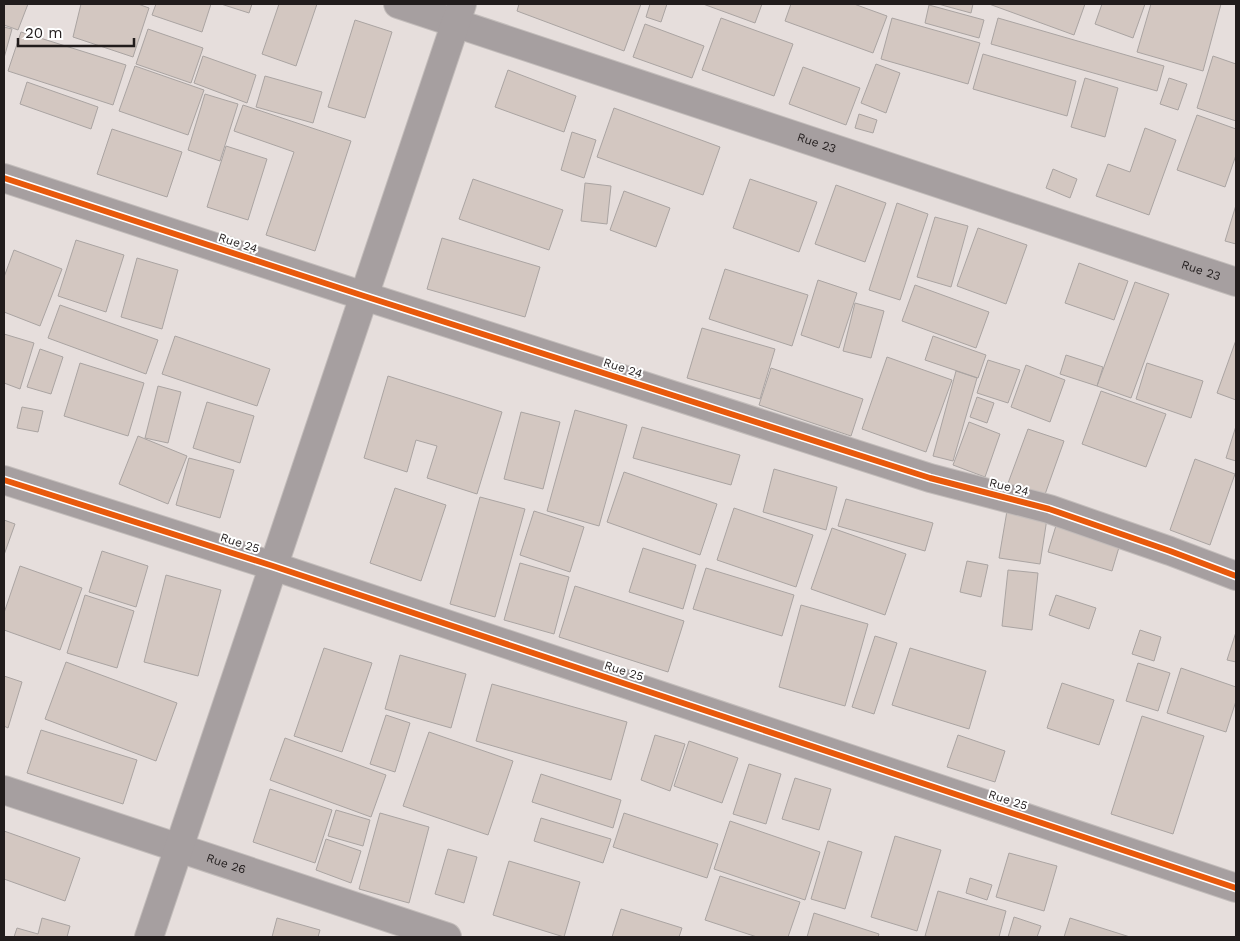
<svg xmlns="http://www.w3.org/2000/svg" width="1240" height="941" font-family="'Work Sans',sans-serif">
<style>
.building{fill:#d3c7c1;stroke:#aaa4a2}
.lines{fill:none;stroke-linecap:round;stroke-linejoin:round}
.minor-casing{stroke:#c2bcba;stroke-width:30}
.minor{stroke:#a69fa0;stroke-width:28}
.cycleway-casing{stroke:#fff;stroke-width:9}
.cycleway{stroke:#e8590c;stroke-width:6}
.labels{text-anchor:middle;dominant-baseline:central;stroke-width:4;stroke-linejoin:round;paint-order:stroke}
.street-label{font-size:12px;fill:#211c1c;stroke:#fff}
</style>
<rect width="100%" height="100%" fill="#e6dedc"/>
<path class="building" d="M 4,4 L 28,4 L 18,30 L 4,25 Z
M 81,4 L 138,4 L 149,8 L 133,57 L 73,37 Z
M 156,4 L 211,4 L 202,32 L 152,15 Z
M 221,4 L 252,4 L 249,13 Z
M 279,4 L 317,4 L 296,66 L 262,54 Z
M 519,4 L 641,4 L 624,51 L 517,11 Z
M 650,4 L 667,4 L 661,22 L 646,17 Z
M 703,4 L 762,4 L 755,23 Z
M 791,4 L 854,4 L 887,16 L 873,53 L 785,21 Z
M 938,4 L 973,4 L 971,13 Z
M 989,4 L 1085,4 L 1074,35 Z
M 1102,4 L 1145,4 L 1133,38 L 1095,24 Z
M 1151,4 L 1221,4 L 1203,71 L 1137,52 Z
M 929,5 L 984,20 L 979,38 L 925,23 Z
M 721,18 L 793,44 L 774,96 L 702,70 Z
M 892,18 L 980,43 L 968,84 L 881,59 Z
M 998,18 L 1164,66 L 1157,91 L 991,44 Z
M 355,20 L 392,32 L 365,118 L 328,107 Z
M 645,24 L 704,46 L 692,78 L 633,57 Z
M 4,27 L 12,29 L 4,58 Z
M 148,29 L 203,48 L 191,83 L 136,64 Z
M 21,32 L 126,65 L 113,105 L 8,71 Z
M 983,54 L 1076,81 L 1067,116 L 973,89 Z
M 203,56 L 256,75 L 247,103 L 194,83 Z
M 1213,56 L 1236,64 L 1236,121 L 1197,108 Z
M 876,64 L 900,73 L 886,113 L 861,103 Z
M 135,66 L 204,90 L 188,135 L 119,111 Z
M 803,67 L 860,88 L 846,125 L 789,104 Z
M 508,70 L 576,96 L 564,132 L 495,107 Z
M 265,76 L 322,92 L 313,123 L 256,107 Z
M 1085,78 L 1118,88 L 1105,137 L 1071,127 Z
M 1169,78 L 1187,84 L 1178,110 L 1160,104 Z
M 27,82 L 98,107 L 91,129 L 20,104 Z
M 205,94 L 238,104 L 220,161 L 188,150 Z
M 243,105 L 351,141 L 315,251 L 266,235 L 294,152 L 234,131 Z
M 614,108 L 720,147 L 703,195 L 597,157 Z
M 859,114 L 877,120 L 873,133 L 855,128 Z
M 1197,115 L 1236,129 L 1236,155 L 1225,187 L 1177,170 Z
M 1145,128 L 1176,140 L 1149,215 L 1096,196 L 1108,164 L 1130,172 Z
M 112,129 L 182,152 L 167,197 L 97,174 Z
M 572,132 L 596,140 L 584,178 L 561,170 Z
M 226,146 L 267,159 L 248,220 L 207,207 Z
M 1053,169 L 1077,179 L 1070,198 L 1046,188 Z
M 473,179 L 563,210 L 549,250 L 459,219 Z
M 750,179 L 817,202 L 799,252 L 733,228 Z
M 585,183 L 611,186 L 607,224 L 581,221 Z
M 836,185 L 886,203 L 865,262 L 815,244 Z
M 624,191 L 670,208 L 656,247 L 610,230 Z
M 897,203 L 928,214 L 900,300 L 869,290 Z
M 1236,205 L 1236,244 L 1225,241 Z
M 935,217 L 968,226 L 951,287 L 917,277 Z
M 978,228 L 1027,245 L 1006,304 L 957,286 Z
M 442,238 L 540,267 L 525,317 L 427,289 Z
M 76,240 L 124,255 L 106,312 L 58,296 Z
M 14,250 L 62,269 L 40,326 L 4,312 L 4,277 Z
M 137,258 L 178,270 L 162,329 L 121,317 Z
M 1079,263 L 1128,281 L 1114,320 L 1065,303 Z
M 725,269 L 808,295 L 792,346 L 709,319 Z
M 818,280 L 857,293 L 839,348 L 801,335 Z
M 1135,282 L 1169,294 L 1131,398 L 1097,386 Z
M 915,285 L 989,312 L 976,348 L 902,321 Z
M 855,303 L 884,311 L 871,358 L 843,351 Z
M 60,305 L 158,340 L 146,374 L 48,338 Z
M 702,328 L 775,349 L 760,399 L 687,378 Z
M 4,334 L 34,343 L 20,389 L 4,383 Z
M 175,336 L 270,369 L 257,406 L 162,374 Z
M 933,336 L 986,355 L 978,378 L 925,360 Z
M 1236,340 L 1236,400 L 1217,393 Z
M 40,349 L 63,357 L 51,394 L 27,387 Z
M 1066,355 L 1103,367 L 1097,386 L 1060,374 Z
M 887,357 L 952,380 L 926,452 L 862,429 Z
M 988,360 L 1020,370 L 1008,403 L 977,393 Z
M 80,363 L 144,383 L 128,436 L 64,416 Z
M 1147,363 L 1203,381 L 1191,418 L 1136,399 Z
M 1026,365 L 1065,380 L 1050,422 L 1011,407 Z
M 771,368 L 863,399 L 851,436 L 759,405 Z
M 956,371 L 977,378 L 953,461 L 933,456 Z
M 388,376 L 502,412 L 477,494 L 427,478 L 437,446 L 416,440 L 407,472 L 364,458 Z
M 158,386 L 181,392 L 168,443 L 145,438 Z
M 1101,391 L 1166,414 L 1146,467 L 1082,444 Z
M 977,397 L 994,403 L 987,423 L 970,417 Z
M 207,402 L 254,416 L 240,463 L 193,448 Z
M 22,407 L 43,411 L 38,432 L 17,428 Z
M 575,410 L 627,425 L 599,526 L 547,511 Z
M 521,412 L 560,422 L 543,489 L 504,479 Z
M 969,422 L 1000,434 L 985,477 L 953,465 Z
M 1236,426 L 1236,461 L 1226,458 Z
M 642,427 L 740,455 L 731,485 L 633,458 Z
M 1028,429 L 1064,441 L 1043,500 L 1007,486 Z
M 138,436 L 187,456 L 168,504 L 119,484 Z
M 189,458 L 234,470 L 220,518 L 176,505 Z
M 1195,459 L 1235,474 L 1210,545 L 1170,530 Z
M 774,469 L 837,487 L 826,530 L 763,512 Z
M 624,472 L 717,504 L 700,555 L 607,522 Z
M 395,488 L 446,505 L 421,581 L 370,563 Z
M 480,497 L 525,509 L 495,617 L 450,604 Z
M 846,499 L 933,523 L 925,551 L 838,526 Z
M 1008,505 L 1048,512 L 1040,564 L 999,558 Z
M 734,508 L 813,535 L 796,587 L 717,560 Z
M 534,511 L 584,527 L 570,572 L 520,555 Z
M 1058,519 L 1122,537 L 1112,571 L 1048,552 Z
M 4,520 L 15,524 L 4,555 Z
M 832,528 L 906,554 L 885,615 L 811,589 Z
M 643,548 L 696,565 L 683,609 L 629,592 Z
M 102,551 L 148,566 L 136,607 L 89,592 Z
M 967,561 L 988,565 L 981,597 L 960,592 Z
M 520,563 L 569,577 L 554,634 L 504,620 Z
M 20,566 L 82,588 L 60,650 L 4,630 L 4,613 Z
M 706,568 L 794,595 L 782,636 L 693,609 Z
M 1008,570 L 1038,573 L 1032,630 L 1002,626 Z
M 166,575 L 221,590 L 198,676 L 144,662 Z
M 575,586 L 684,621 L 668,672 L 559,637 Z
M 85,595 L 134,611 L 117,668 L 67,653 Z
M 1056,595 L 1096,608 L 1089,629 L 1049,615 Z
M 801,605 L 868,624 L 845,706 L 779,687 Z
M 1140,630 L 1161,637 L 1154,661 L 1132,654 Z
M 1236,632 L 1236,662 L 1227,660 Z
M 875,636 L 897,643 L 874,714 L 852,707 Z
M 324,648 L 372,663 L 342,752 L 294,736 Z
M 910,648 L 986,671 L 969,729 L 892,705 Z
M 400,655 L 466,674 L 451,728 L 385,709 Z
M 66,662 L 177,703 L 156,761 L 45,719 Z
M 1138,663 L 1170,673 L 1158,711 L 1126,701 Z
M 1181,668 L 1236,687 L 1236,701 L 1226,732 L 1167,713 Z
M 4,676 L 22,682 L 8,728 L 4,726 Z
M 1062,683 L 1114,700 L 1099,745 L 1047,728 Z
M 492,684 L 627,722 L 611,780 L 476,741 Z
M 386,715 L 410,723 L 395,772 L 370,764 Z
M 1142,716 L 1204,736 L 1173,834 L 1111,814 Z
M 41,730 L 137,760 L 123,804 L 27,773 Z
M 429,732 L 513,761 L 488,835 L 403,806 Z
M 655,735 L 685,744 L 670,791 L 641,780 Z
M 958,735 L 1005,751 L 995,782 L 947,767 Z
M 285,738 L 386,775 L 371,817 L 270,780 Z
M 689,741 L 738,758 L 722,803 L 674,786 Z
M 749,764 L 781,774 L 766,824 L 733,814 Z
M 541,774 L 621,800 L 613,828 L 532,802 Z
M 795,778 L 831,789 L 819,830 L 782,819 Z
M 270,789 L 332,810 L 315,863 L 253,842 Z
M 336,810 L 370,820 L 363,846 L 328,836 Z
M 380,813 L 429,827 L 409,903 L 359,889 Z
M 624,813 L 718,844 L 707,878 L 613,847 Z
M 541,818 L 611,839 L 603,863 L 534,841 Z
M 730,821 L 820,852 L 805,900 L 714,869 Z
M 4,831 L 80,858 L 65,901 L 4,879 Z
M 895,836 L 941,850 L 917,931 L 871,917 Z
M 326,839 L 361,851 L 351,883 L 316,870 Z
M 828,841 L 862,852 L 845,909 L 811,899 Z
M 448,849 L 477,857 L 464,903 L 435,894 Z
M 1009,853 L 1057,866 L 1044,911 L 996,897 Z
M 509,861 L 580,882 L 564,937 L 493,915 Z
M 720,876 L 800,902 L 788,937 L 757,937 L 705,920 Z
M 970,878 L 992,885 L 987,900 L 966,893 Z
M 938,891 L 1006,911 L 999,937 L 930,937 L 925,936 Z
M 621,909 L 682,928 L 679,937 L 612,937 Z
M 814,913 L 879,934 L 878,937 L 807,937 Z
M 1014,917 L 1041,926 L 1037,937 L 1008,937 Z
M 42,918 L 70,926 L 67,937 L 69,937 L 14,937 L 17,928 L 38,934 Z
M 277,918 L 320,930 L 318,937 L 272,937 Z
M 1070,918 L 1130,937 L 1064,937 Z"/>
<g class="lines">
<defs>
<g id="minor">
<path id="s1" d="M 398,4 L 1236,282"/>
<path d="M 4,178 L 364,296 L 930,478 L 1049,509 L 1170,551 L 1236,576"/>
<path d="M 4,480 L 273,566 L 1236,888"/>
<path id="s2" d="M 4,790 L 447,937"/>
<path d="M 149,937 L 462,4"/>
</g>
</defs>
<use href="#minor" class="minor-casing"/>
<use href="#minor" class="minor"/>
<defs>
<path id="cycleway" d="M 4,178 L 364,296 L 930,478 L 1049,509 L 1170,551 L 1236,576
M 4,480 L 273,566 L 1236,888"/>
</defs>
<use href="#cycleway" class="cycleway-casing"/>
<use href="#cycleway" class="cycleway"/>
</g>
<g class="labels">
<g class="street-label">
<text stroke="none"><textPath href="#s1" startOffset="441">Rue 23</textPath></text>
<text transform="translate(238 243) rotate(18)">Rue 24</text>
<text stroke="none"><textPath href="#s1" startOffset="846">Rue 23</textPath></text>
<text transform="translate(623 368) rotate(18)">Rue 24</text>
<text transform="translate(1009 487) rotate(14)">Rue 24</text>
<text transform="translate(240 543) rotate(18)">Rue 25</text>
<text transform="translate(624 671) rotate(18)">Rue 25</text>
<text transform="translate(1008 800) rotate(18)">Rue 25</text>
<text stroke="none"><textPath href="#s2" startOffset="234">Rue 26</textPath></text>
</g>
</g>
<rect width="1240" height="941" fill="none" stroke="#211c1c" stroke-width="10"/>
<path d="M18 38v8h116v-8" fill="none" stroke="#211c1c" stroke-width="2.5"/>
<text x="25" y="38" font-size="15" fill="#211c1c" stroke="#ffffff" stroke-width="4" paint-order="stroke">20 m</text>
</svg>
